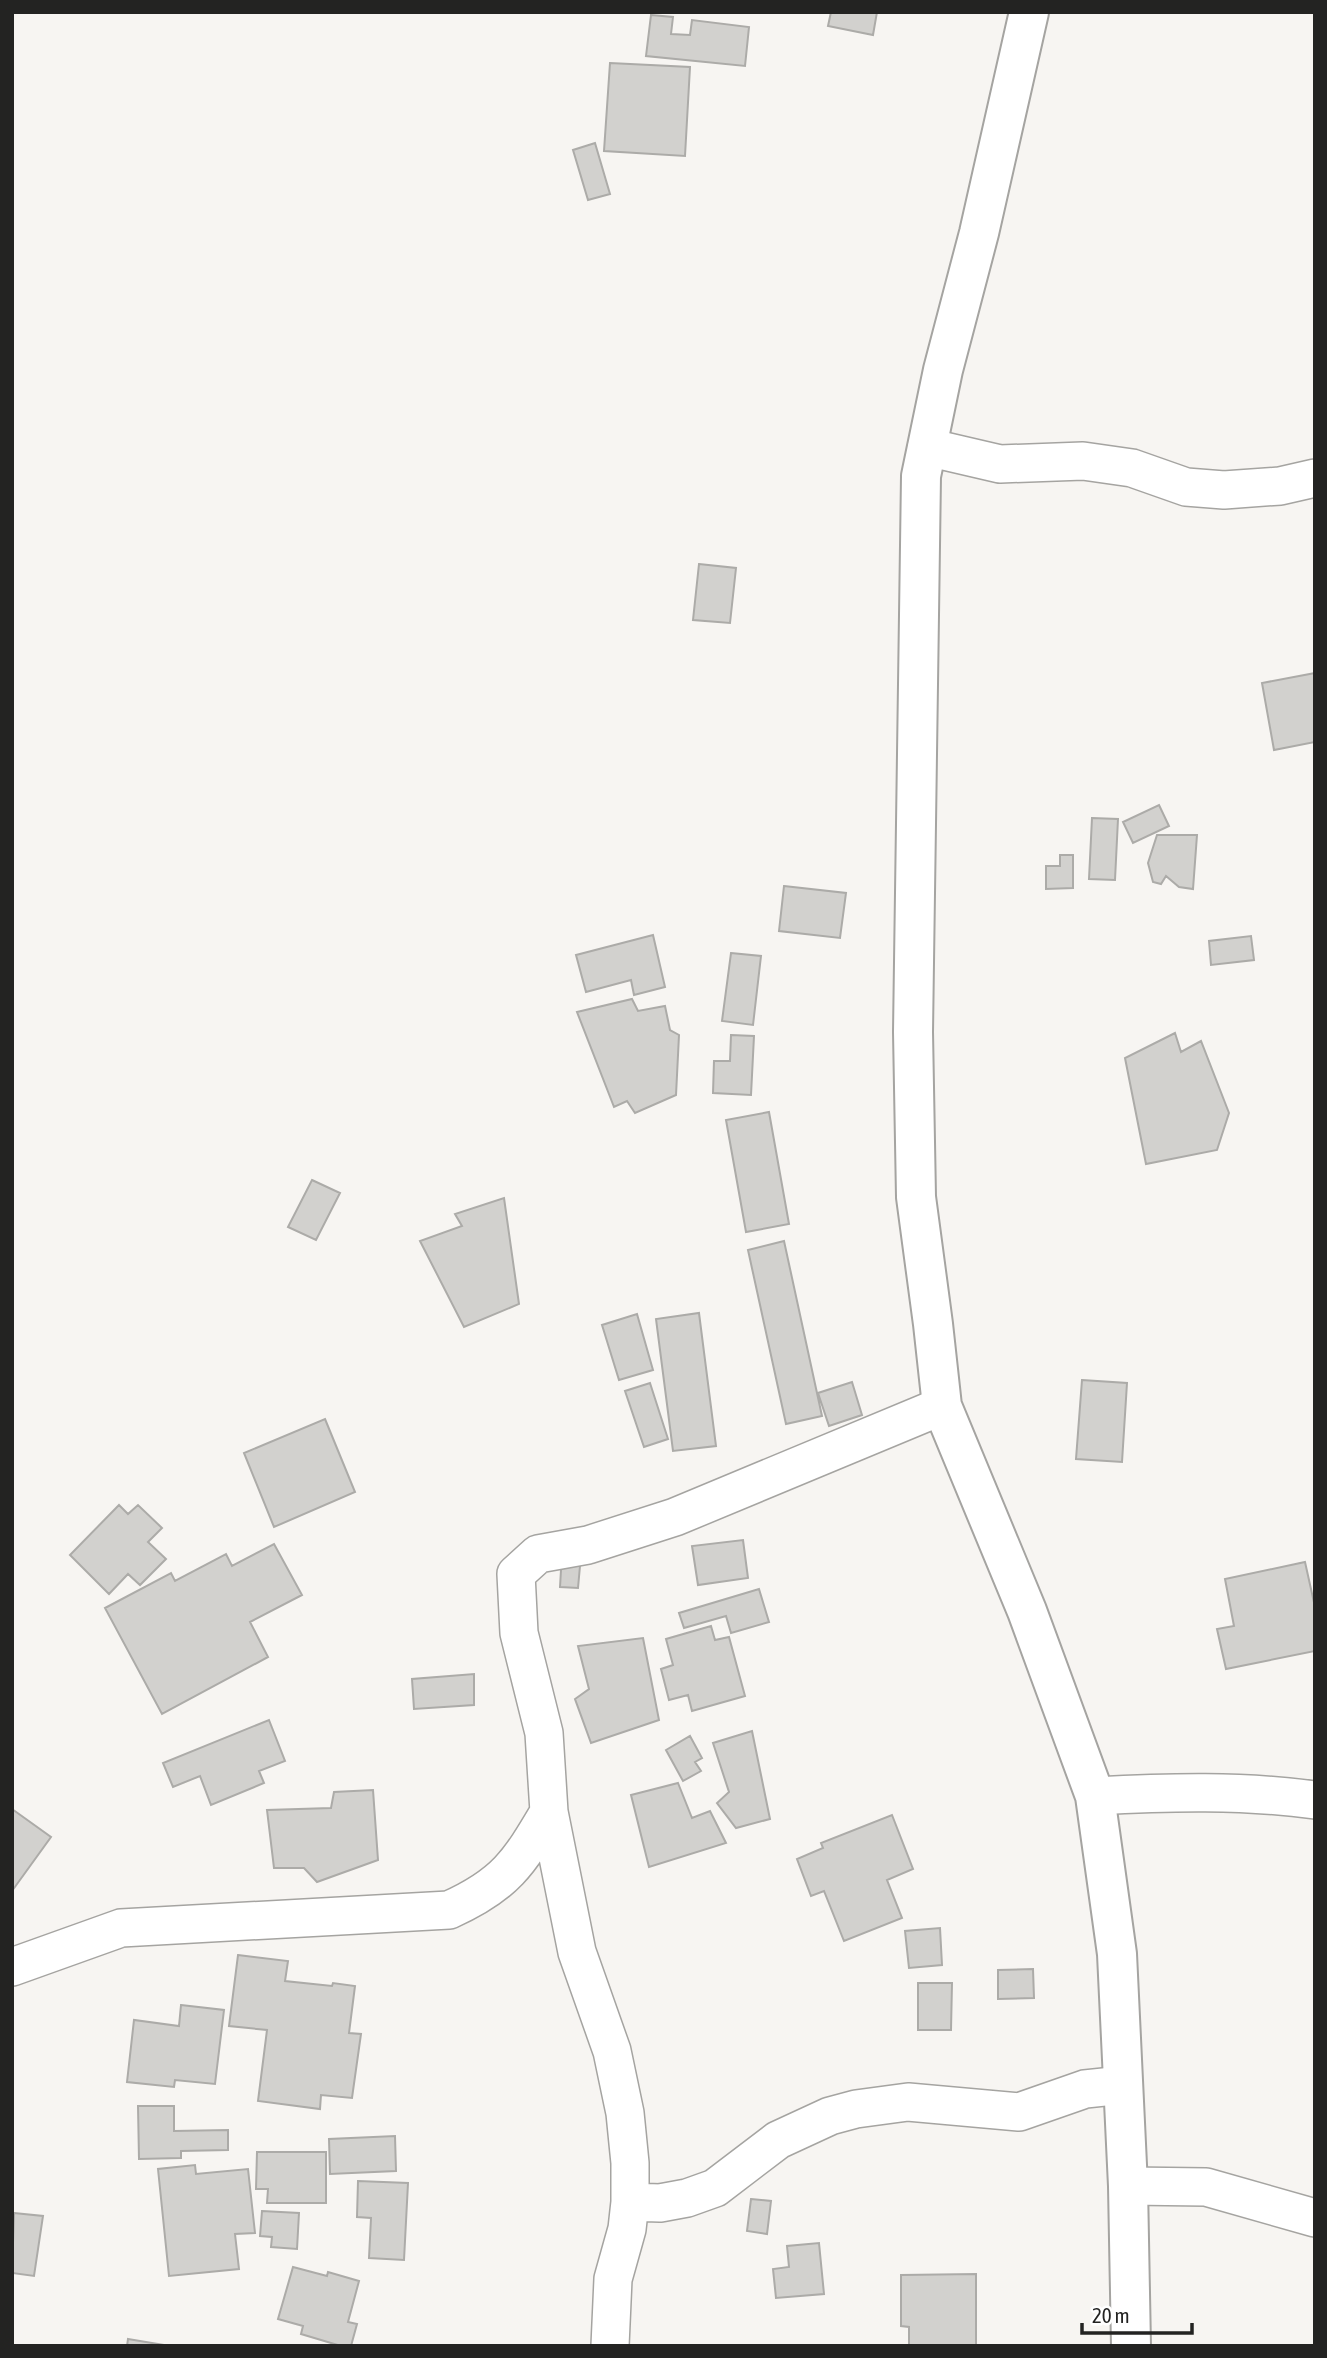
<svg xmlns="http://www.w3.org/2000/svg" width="1327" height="2358" font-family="'Asap Condensed',sans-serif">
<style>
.building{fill:#d2d1ce;stroke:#acaba8;stroke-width:2}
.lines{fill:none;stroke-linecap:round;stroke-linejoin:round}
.street-casing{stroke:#a5a4a1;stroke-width:40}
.secondary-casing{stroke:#a5a4a1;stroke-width:42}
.street{stroke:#fff;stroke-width:37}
.secondary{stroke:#fff;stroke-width:38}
</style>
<rect width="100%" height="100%" fill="#f7f5f2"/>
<path class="building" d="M 831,12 L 877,12 L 873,35 L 828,26 Z
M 651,15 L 673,17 L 671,34 L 690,35 L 692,20 L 749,27 L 745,66 L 646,56 Z
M 610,63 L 690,67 L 685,156 L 604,151 Z
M 595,143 L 610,194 L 588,200 L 573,150 Z
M 699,564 L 736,568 L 730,623 L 693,620 Z
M 1315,673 L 1315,742 L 1274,750 L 1262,683 Z
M 1159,805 L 1169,826 L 1133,843 L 1123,822 Z
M 1092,818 L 1118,819 L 1115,880 L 1089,879 Z
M 1157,835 L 1197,835 L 1193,889 L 1179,887 L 1166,876 L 1161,884 L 1153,882 L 1148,863 Z
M 1060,855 L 1073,855 L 1073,888 L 1046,889 L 1046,866 L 1060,866 Z
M 784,886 L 846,893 L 840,938 L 779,931 Z
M 653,935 L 665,987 L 634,995 L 631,980 L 586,992 L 576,955 Z
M 1251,936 L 1254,960 L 1211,965 L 1209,941 Z
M 731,953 L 761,956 L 753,1025 L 722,1021 Z
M 632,999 L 638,1011 L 665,1006 L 670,1030 L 679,1035 L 676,1095 L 635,1113 L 627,1101 L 614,1107 L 577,1012 Z
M 1175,1033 L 1181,1052 L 1201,1041 L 1229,1113 L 1217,1150 L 1146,1164 L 1125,1058 Z
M 731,1035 L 754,1036 L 751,1095 L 713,1093 L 714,1061 L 730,1061 Z
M 769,1112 L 789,1224 L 746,1232 L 726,1120 Z
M 312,1180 L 340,1193 L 316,1240 L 288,1227 Z
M 504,1198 L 519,1304 L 464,1327 L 420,1241 L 462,1226 L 455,1214 Z
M 784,1241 L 822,1416 L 786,1424 L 748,1250 Z
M 699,1313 L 716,1446 L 673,1451 L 656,1319 Z
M 637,1314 L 653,1370 L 619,1380 L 602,1325 Z
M 1082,1380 L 1127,1383 L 1122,1462 L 1076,1459 Z
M 852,1382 L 862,1415 L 829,1426 L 818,1393 Z
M 650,1383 L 668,1439 L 644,1447 L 625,1391 Z
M 325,1419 L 355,1492 L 274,1527 L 244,1453 Z
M 119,1505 L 128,1514 L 138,1505 L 162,1528 L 148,1542 L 166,1559 L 140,1585 L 128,1574 L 109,1594 L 70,1555 Z
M 743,1540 L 748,1578 L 698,1585 L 692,1546 Z
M 274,1544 L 302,1595 L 250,1622 L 268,1657 L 162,1714 L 105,1608 L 171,1573 L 175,1581 L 226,1554 L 232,1566 Z
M 562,1553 L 581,1555 L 578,1588 L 560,1587 Z
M 1305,1562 L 1315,1607 L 1315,1651 L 1226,1669 L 1217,1629 L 1234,1626 L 1225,1579 Z
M 759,1589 L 769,1622 L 731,1633 L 726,1616 L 684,1628 L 679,1613 Z
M 711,1626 L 715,1640 L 729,1637 L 745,1696 L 692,1711 L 688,1695 L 669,1700 L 661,1669 L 673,1665 L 666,1639 Z
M 643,1638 L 659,1720 L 591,1743 L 575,1699 L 589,1689 L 578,1646 Z
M 474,1674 L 474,1705 L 414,1709 L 412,1679 Z
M 269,1720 L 285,1761 L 259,1771 L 264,1783 L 211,1805 L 200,1776 L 173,1787 L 163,1763 Z
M 752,1731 L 770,1819 L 736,1828 L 717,1803 L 729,1792 L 713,1743 Z
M 690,1736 L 702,1758 L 695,1762 L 701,1771 L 683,1781 L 666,1750 Z
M 678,1783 L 692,1818 L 710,1811 L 726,1843 L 649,1867 L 631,1795 Z
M 373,1790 L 378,1860 L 317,1882 L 304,1868 L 274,1868 L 267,1810 L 331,1808 L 334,1792 Z
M 12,1809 L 51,1837 L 12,1891 Z
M 892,1815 L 913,1869 L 887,1880 L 902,1918 L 844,1941 L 824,1891 L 811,1896 L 797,1859 L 823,1848 L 821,1843 Z
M 940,1928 L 942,1965 L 909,1968 L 905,1931 Z
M 238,1955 L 288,1961 L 285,1981 L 332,1986 L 333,1983 L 355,1986 L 349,2033 L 361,2034 L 352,2098 L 321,2095 L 320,2109 L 258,2101 L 267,2030 L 229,2026 Z
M 1033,1969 L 1034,1998 L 998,1999 L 998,1970 Z
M 918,1983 L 952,1983 L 951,2030 L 918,2030 Z
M 181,2005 L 224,2010 L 215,2084 L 175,2080 L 174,2087 L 127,2082 L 134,2020 L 179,2026 Z
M 138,2106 L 174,2106 L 174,2131 L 228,2130 L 228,2150 L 181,2151 L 181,2158 L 139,2159 Z
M 395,2136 L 396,2171 L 330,2174 L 329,2139 Z
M 257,2152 L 326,2152 L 326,2203 L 267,2203 L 268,2189 L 256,2189 Z
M 195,2165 L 196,2174 L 248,2169 L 255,2233 L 235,2234 L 239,2269 L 169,2276 L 158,2169 Z
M 358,2181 L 408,2183 L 404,2260 L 369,2258 L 371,2218 L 357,2217 Z
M 751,2199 L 771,2201 L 767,2234 L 747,2231 Z
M 262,2211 L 299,2213 L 297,2249 L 271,2247 L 272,2237 L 260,2236 Z
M 14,2213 L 43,2216 L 34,2276 L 12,2273 Z
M 819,2243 L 824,2294 L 776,2298 L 773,2269 L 789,2267 L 787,2246 Z
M 293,2267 L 327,2276 L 328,2272 L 359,2281 L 348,2322 L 357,2324 L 351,2346 L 341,2346 L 301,2334 L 303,2326 L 278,2319 Z
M 976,2274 L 976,2346 L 909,2346 L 909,2327 L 901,2326 L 901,2275 Z
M 128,2339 L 170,2346 L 127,2346 Z"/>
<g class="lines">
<defs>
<path id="street" d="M 927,447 L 1000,464 L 1083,461 L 1132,468 L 1186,487 L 1224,490 L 1280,486 L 1315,478
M 1095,1796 C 1169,1792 1242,1790 1315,1800
M 12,1967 L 121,1928 L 449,1910 C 505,1885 519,1863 549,1812
M 1128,2186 L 1206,2187 L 1315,2218
M 630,2202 L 660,2203 L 687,2198 L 715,2188 L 778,2140 L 830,2116 L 856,2109 L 908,2102 L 1019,2112 L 1085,2089 L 1123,2085
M 610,2346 L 613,2279 L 627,2229 L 630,2202 L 630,2163 L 625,2113 L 612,2051 L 577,1952 L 549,1812 L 544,1733 L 519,1633 L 516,1574 L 538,1554 L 588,1545 L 675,1517 L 942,1406"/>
<path id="secondary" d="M 1029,12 L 979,233 L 943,370 L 921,476 L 913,1032 L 916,1197 L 933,1324 L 942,1406 L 1027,1611 L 1095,1796 L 1117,1954 L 1128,2186 L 1131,2346"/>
</defs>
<use href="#street" class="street-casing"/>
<use href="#secondary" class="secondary-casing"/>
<use href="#street" class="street"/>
<use href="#secondary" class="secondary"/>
</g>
<rect width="1327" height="2358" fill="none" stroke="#232322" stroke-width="28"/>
<path d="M1082 2323v10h110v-10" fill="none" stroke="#232322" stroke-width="3.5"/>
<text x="1092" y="2323" font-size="21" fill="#232322" stroke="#ffffff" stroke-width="5" paint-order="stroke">20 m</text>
</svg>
